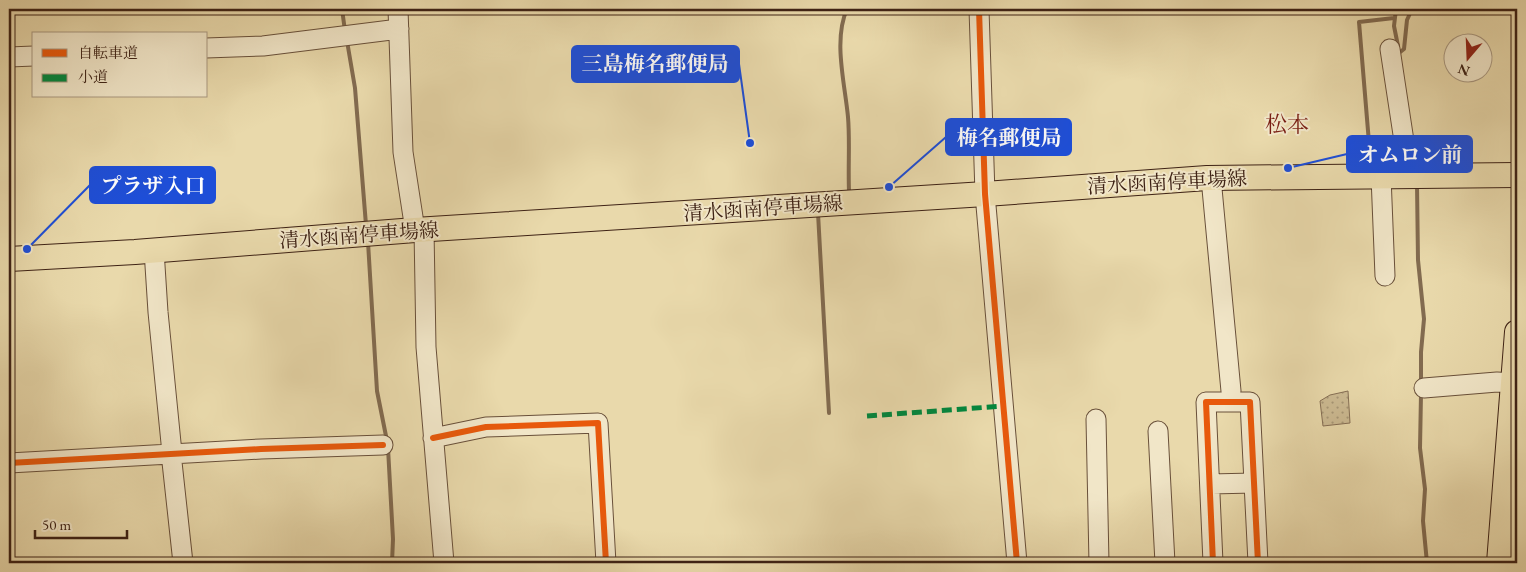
<svg xmlns="http://www.w3.org/2000/svg" width="1526" height="572" font-family="'EB Garamond','Noto Serif JP',serif">
<style>
.park{fill:url(#park-dots);stroke:#856e54}
.lines{fill:none;stroke-linecap:round;stroke-linejoin:round}
.stream{stroke:#826b50;stroke-width:4}
.minor-casing{stroke:#69503a;stroke-width:21}
.major-casing{stroke:#3e2215;stroke-width:26}
.minor{stroke:#f1e6c8;stroke-width:19}
.major{stroke:#e9d9ab;stroke-width:24}
.quiet{stroke:#00873e;stroke-width:5;stroke-dasharray:10 5;stroke-linecap:butt}
.cycleway-casing{stroke:#f1e6c8;stroke-width:9}
.cycleway{stroke:#e8590c;stroke-width:6}
.labels{text-anchor:middle;dominant-baseline:central;stroke-width:4;stroke-linejoin:round;paint-order:stroke}
.street-label{font-size:20px;fill:#3e2215;stroke:#f1e6c8}
.quarter-label{font-size:22px;fill:#7a1f14;stroke:#f1e6c8}
.leader{fill:none;stroke:#1d4ed8;stroke-width:2}
.callout-dot{fill:#1d4ed8;stroke:#f1e6c8;stroke-width:2}
.callout{fill:#1d4ed8;stroke:#1d4ed8;stroke-width:2}
.callout-label{font-size:21px;text-anchor:middle;font-weight:bold;fill:#fff}
</style>
<defs>
<pattern id="park-dots" width="8" height="8" patternUnits="userSpaceOnUse" patternTransform="scale(1.25)"><rect width="8" height="8" fill="#ccba92"/><path d="M2 2h.1M6 6h.1" fill="none" stroke="#a79776" stroke-width="1.8" stroke-linecap="round"/></pattern>
</defs>
<rect width="100%" height="100%" fill="#e9d9ab"/>
<filter id="stains"><feTurbulence type="fractalNoise" baseFrequency=".004" numOctaves="4"/><feColorMatrix values="0 0 0 0 .2 0 0 0 0 .09 0 0 0 0 .02 0 0 0 .5 -.17"/></filter>
<radialGradient id="worn" r=".72"><stop offset=".6" stop-color="#630" stop-opacity="0"/><stop offset="1" stop-color="#630" stop-opacity=".3"/></radialGradient>
<path class="park" d="M 1348,391 L 1350,423 L 1323,426 L 1320,401 L 1330,395 Z"/>
<g class="lines">
<path class="stream" d="M 342,9 L 345,31
M 847,9 C 833,40 845,84 848,117 C 850,141 848,166 849,191
M 1396,9 L 1394,26 L 1398,46
M 347,41 L 355,88 L 366,225
M 1399,53 L 1404,49 L 1407,20 L 1412,9
M 1371,167 L 1359,22 L 1394,18
M 1417,184 L 1418,260 L 1424,319 L 1421,352 L 1421,384
M 818,213 L 829,413
M 368,242 L 377,391 L 387,441
M 1421,394 L 1420,448 L 1425,489 L 1423,521 L 1427,563
M 388,448 L 393,539 L 392,563"/>
<defs>
<path id="minor" d="M 398,9 L 403,152 L 415,230
M 979,9 L 985,194 L 1017,563
M 206,48 L 263,46 L 399,29
M 1390,49 L 1404,141 L 1408,175
M 9,57 L 34,56
M 1381,176 L 1385,276
M 1211,178 L 1231,391
M 424,229 L 426,347 L 444,563
M 154,250 L 158,312 L 172,453
M 1424,388 L 1497,382 L 1514,383
M 1096,419 L 1099,563
M 1158,431 L 1165,563
M 433,438 L 486,427 L 598,423 L 606,563
M 171,453 L 183,563
M 9,463 L 261,449 L 383,445
M 1210,484 L 1254,483
M 1213,563 L 1206,402 L 1250,402 L 1258,563"/>
<path id="major" d="M 9,259 L 135,252 L 415,230 L 985,194 L 1207,178 L 1517,175
M 1499,563 L 1517,332"/>
</defs>
<use href="#minor" class="minor-casing"/>
<use href="#major" class="major-casing"/>
<use href="#minor" class="minor"/>
<use href="#major" class="major"/>
<path class="quiet" d="M 867,416 L 1004,406"/>
<defs>
<path id="cycleway" d="M 979,9 L 985,194 L 1017,563
M 433,438 L 486,427 L 598,423 L 606,563
M 9,463 L 261,449 L 383,445
M 1213,563 L 1206,402 L 1250,402 L 1258,563"/>
</defs>
<use href="#cycleway" class="cycleway-casing"/>
<use href="#cycleway" class="cycleway"/>
</g>
<g class="labels">
<g class="street-label">
<text transform="translate(1167 182) rotate(-3)">清水函南停車場線</text>
<text transform="translate(763 208) rotate(-4)">清水函南停車場線</text>
<text transform="translate(359 235) rotate(-4)">清水函南停車場線</text>
</g>
<g class="quarter-label">
<text x="1287" y="124">松本</text>
</g>
</g>
<path class="leader" d="M750 143L739 64M889 187L946 137M1288 168L1347 154M27 249L90 185"/>
<g class="callout-dot">
<circle cx="750" cy="143" r="5"/>
<circle cx="889" cy="187" r="5"/>
<circle cx="1288" cy="168" r="5"/>
<circle cx="27" cy="249" r="5"/>
</g>
<g class="callout">
<rect x="572" y="46" width="167" height="36" rx="5"/>
<rect x="946" y="119" width="125" height="36" rx="5"/>
<rect x="1347" y="136" width="125" height="36" rx="5"/>
<rect x="90" y="167" width="125" height="36" rx="5"/>
</g>
<g class="callout-label">
<text x="655" y="71">三島梅名郵便局</text>
<text x="1009" y="145">梅名郵便局</text>
<text x="1410" y="162">オムロン前</text>
<text x="153" y="193">プラザ入口</text>
</g>
<rect width="1526" height="572" fill="none" stroke="#e9d9ab" stroke-width="30"/>
<rect x="10" y="10" width="1506" height="552" fill="none" stroke="#3e2215" stroke-width="2.5"/>
<rect x="15" y="15" width="1496" height="542" fill="none" stroke="#3e2215"/>
<rect x="32" y="32" width="175" height="65" fill="#f1e6c8" stroke="#a99880"/>
<rect x="42" y="49" width="25" height="8" fill="#e8590c" stroke="#a99880"/>
<text x="78" y="58" font-size="15" fill="#3e2215">自転車道</text>
<rect x="42" y="74" width="25" height="8" fill="#00873e" stroke="#a99880"/>
<text x="78" y="82" font-size="15" fill="#3e2215">小道</text>
<g transform="translate(1468 58) rotate(199)"><circle r="24" fill="#f1e6c8" stroke="#a99880"/>
<path d="M0-4L9 19L0 12L-9 19Z" fill="#8f2418"/>
<text y="-8" font-size="14" font-weight="bold" text-anchor="middle" fill="#3e2215">N</text>
</g>
<path d="M35 530v8h92v-8" fill="none" stroke="#3e2215" stroke-width="2.5"/>
<text x="42" y="530" font-size="15" fill="#3e2215" stroke="#f1e6c8" stroke-width="4" paint-order="stroke">50 m</text>
<rect width="100%" height="100%" filter="url(#stains)"/>
<rect width="100%" height="100%" fill="url(#worn)"/>
</svg>
